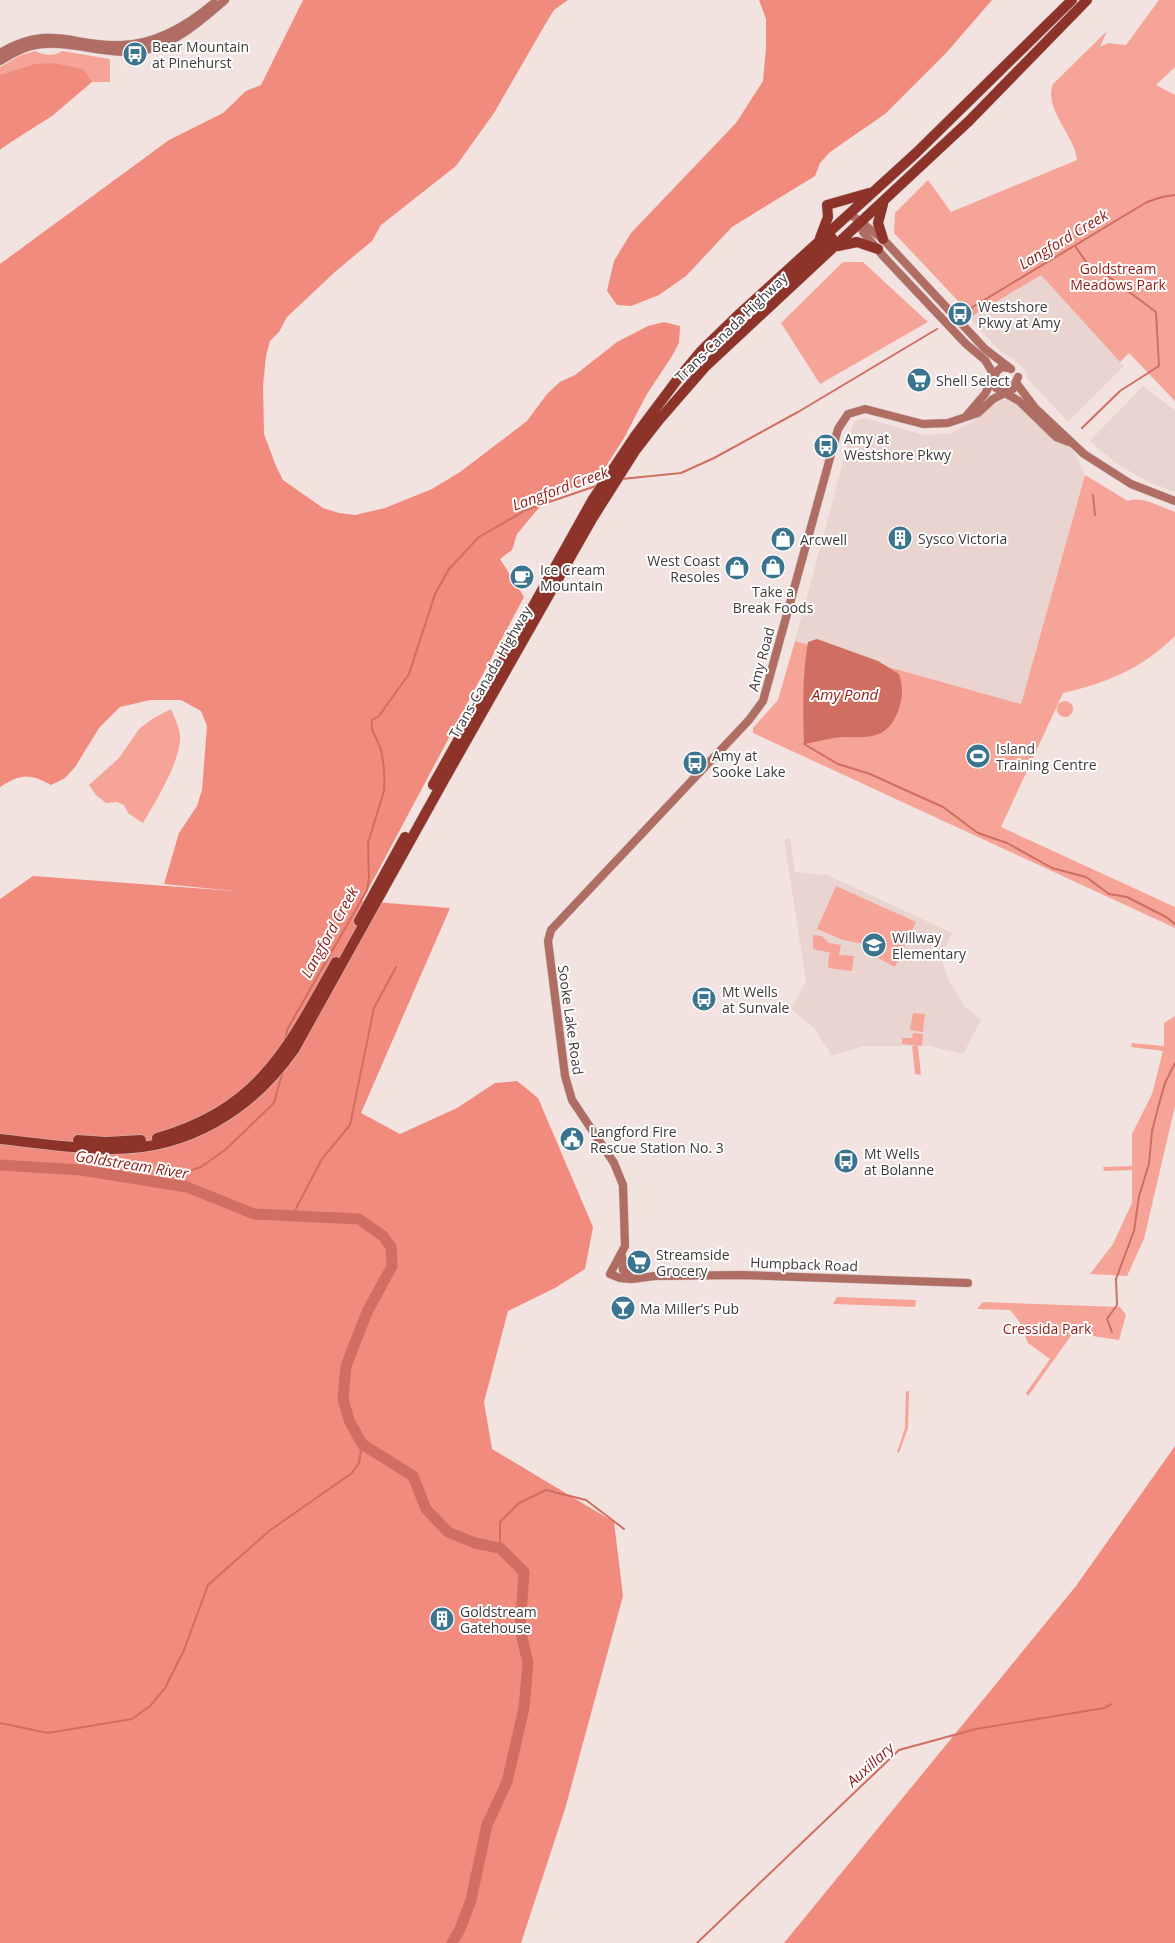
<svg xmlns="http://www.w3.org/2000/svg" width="1175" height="1943" font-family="'Open Sans',sans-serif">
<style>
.built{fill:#ead4d0}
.green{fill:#f6a497}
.forest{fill:#f18b7d}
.water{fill:#d06e61}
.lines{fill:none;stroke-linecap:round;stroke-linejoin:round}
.stream{stroke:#d06e61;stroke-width:2}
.river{stroke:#d06e61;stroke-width:11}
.secondary-casing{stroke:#cec1bf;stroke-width:9}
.highway-casing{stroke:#cec1bf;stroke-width:11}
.secondary{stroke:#af6d64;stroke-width:8}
.highway{stroke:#8e332a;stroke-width:10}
.labels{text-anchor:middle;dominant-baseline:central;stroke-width:4;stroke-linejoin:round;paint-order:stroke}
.poi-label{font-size:14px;fill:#3f3938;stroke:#fff;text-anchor:start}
.park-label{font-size:14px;fill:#921913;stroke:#fff}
.street-label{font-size:14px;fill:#3f3938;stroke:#fff}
.water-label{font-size:15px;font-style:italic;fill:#911913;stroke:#fff}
</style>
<rect width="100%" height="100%" fill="#f2e3e1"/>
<path class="built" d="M 1041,275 L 1124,366 L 1068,422 L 1028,379 L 1025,370 L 1017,362 L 1000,351 L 969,318 Z
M 1143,386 L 1175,410 L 1175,492 L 1148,482 L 1116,463 L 1090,441 Z
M 1010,399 L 1028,404 L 1075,452 L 1085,475 L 1021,704 L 795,641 L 854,421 L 865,418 L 924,435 L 951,433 L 977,419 L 995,402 Z
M 790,838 L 795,872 L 828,875 L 952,933 L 941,957 L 948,979 L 964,1006 L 981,1020 L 963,1054 L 929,1046 L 863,1046 L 832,1056 L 814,1028 L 791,1009 L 806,981 L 784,839 Z"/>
<path class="green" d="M 1159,0 L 1175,0 L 1175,67 L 1156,85 L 1175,95 L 1175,401 L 1129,353 L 1120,362 L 1041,275 L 969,318 L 960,303 L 894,233 L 895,213 L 928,180 L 951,212 L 1077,160 C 1075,135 1043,109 1053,84 L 1107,31 L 1100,47 L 1108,43 L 1126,45 Z
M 35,51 C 44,55 53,57 62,51 L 110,59 L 110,82 L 92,82 L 0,150 L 0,67 L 21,55 Z
M 843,262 L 863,262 L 928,322 L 820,384 L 781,323 Z
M 1085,475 L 1128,501 C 1141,495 1163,508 1175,512 L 1175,636 C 1143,668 1107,683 1063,693 L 1001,827 L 1175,907 L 1175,928 L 753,733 L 753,728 L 778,700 L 795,641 L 1021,704 Z
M1057 709a8 8 0 1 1 16 0a8 8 0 1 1-16 0Z
M 171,709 C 174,717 179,726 180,735 C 182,759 155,803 143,823 L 128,813 L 124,805 L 117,802 L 106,803 L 96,795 L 89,785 L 119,758 L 139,729 L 152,719 Z
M 836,886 L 916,922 L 895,967 L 863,950 L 864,944 L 843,940 L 817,929 Z
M 813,935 L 822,936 L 829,943 L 841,945 L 839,955 L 854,956 L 852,971 L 828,968 L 829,954 L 832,953 L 813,949 Z
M 913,1013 L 925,1014 L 923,1032 L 910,1030 Z
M 1175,1016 L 1175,1106 L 1144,1239 L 1127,1276 L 1090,1274 L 1113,1244 L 1132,1203 L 1132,1170 L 1104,1171 L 1103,1167 L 1132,1166 L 1132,1134 L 1152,1094 L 1163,1051 L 1131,1047 L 1132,1043 L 1164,1046 L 1164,1023 Z
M 913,1033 L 923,1034 L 922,1046 L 902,1044 L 902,1038 L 912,1038 Z
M 912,1046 L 918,1046 L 921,1075 L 915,1074 Z
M 837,1297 L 916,1300 L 915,1307 L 833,1304 Z
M 983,1302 L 1120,1307 L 1126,1315 L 1119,1340 L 1073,1333 L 1028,1396 L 1026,1393 L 1050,1359 L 1028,1343 L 1019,1321 L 1010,1310 L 977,1309 Z
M 906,1391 L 909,1391 L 908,1428 L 899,1453 L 897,1452 L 905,1428 Z"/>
<path class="forest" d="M 303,0 L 568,0 L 554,10 L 546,23 L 494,113 L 456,166 L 381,225 L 372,241 L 336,271 L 287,317 L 279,332 L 270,341 L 266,356 L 263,386 L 264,434 L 276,466 L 283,480 L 323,508 L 339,513 L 355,515 L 385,508 L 432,489 L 460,472 L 527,421 L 547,394 L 560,382 L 575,375 L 617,342 L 648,326 L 664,322 L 680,326 L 679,343 L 672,356 L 647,394 L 624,438 L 599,477 L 564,491 L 537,510 L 517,534 L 512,550 L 500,559 L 524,597 L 362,901 L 450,908 L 361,1113 L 400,1134 L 457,1108 L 495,1083 L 517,1081 L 538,1098 L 593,1227 L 585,1269 L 555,1288 L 508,1311 L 484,1402 L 492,1449 L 614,1522 L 623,1596 L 565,1809 L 521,1943 L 0,1943 L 0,899 L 33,876 L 234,891 L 164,884 L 179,833 L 197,806 L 202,790 L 207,726 L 201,711 L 181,700 L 150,700 L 120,707 L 99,728 L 75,767 L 65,778 L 51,785 C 29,773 21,774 0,787 L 0,264 L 169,140 L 223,113 L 246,91 L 261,85 Z
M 759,0 L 992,0 L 947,52 L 885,114 L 830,152 L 820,163 L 815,176 L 732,227 L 686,276 L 659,295 L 631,306 L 617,305 L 607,291 L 614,261 L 631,233 L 736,123 L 763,81 L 766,49 L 766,19 Z
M 52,63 L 83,69 L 92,82 L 52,116 L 0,149 L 0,75 L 35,64 Z
M 1175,1446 L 1175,1943 L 784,1943 L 1076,1586 Z"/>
<path class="water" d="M 817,639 L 878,661 L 899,674 C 903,687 903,695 899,708 C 890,737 873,738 846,737 C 832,737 817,742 804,744 C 803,710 802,676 808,642 Z"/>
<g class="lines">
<path class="stream" d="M 1075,246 L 1089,266 L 1105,274 L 1156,312 L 1159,366 L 1120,391 L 1082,428
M 966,311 L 1147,202 L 1162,197 L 1175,195
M 622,479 L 681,473 L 714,458 L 798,412 L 937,329
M 1093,495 L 1095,515
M 804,744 L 838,764 L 870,774 L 943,807 L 978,833 L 1007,843 L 1052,868 L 1086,877 L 1109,894 L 1127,897 L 1166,917 L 1175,924
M 285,1040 L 288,1028 L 367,890 L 369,878 L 368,843 L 384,791 C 385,778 384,763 381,750 C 378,738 370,733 372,720 L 379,716 L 409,674 L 435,594 L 449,569 L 479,537 L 526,510 L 596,486
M 158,1182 L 201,1167 L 225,1150 L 274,1103 L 283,1070
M 292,1216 L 322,1159 L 350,1125 L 374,1008 L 396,967
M 1112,1332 L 1107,1319 L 1117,1305 L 1116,1279 L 1134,1231 L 1139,1196 L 1149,1164 L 1152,1131 L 1159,1104 L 1165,1083 L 1175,1063
M 500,1548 L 500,1522 L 519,1503 L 546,1490 L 586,1500 L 624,1529
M 0,1723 L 48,1733 L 132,1719 L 150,1706 L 165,1688 L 184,1650 L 208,1585 L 269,1531 L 352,1473 L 359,1463 L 362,1444
M 697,1943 L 899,1750 L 976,1729 L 1104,1708 L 1112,1704"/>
<path class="river" d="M 0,1165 L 81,1170 L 187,1187 L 254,1214 L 359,1219 L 383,1236 L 391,1247 L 392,1266 L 367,1312 L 346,1366 L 343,1399 L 349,1420 L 362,1444 L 413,1476 L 426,1509 L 448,1532 L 475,1543 L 500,1548 L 524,1572 L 520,1629 L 528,1663 L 524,1708 L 507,1782 L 487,1825 L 471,1900 L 460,1929 L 452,1943"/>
<defs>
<path id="secondary" d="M 0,53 C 50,23 72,47 122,45 C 156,44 188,25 214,3
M 0,61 C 10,55 19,49 31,46 C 68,37 107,58 145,50 C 175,44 202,20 225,0
M 850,214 L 883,239 L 985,349 L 1011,369
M 860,224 L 863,232 L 884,257 L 966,344 L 985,360 L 991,370 L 996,388 L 1019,401 L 1056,437 L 1069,442
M 1017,384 L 1035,408 L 1084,454 L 1131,484 L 1175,501
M 967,415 L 985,394 L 997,371 L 1002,367 L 1008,368
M 622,1256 L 623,1270 L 632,1279
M 968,1283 L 740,1275 L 655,1276 L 632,1279 L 620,1278 L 610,1274 L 625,1246 L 623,1185 L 614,1163 L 572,1100 L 565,1076 L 548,941 L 551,930 L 749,720 L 763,701 L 838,429 L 848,414 L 865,409 L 923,424 L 948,423 L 978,413 L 993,399 L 1013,389 L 1018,377"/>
<path id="highway" d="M 883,204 L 878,223 L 883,239
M 820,238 L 828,217 L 827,205 L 869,193
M 838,246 L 857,242 L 878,249
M 785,284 L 832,238
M 433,785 L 593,499 L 635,436 L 677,380 L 702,350 L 736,317 L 916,153 L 1072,0
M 359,921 L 405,837
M 157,1138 C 260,1108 287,1049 336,962
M 0,1139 C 37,1143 74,1149 111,1149 C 187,1150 252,1110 294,1050 L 444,780 L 592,519 L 635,451 L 659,420 L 706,366 L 969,121 L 1087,0
M 78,1140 L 106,1142 L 141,1140"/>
</defs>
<use href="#secondary" class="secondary-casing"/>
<use href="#highway" class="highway-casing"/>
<use href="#secondary" class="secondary"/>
<use href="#highway" class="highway"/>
</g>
<defs>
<symbol id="bus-disc" viewBox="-11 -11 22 22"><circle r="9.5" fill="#3b748e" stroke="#fff"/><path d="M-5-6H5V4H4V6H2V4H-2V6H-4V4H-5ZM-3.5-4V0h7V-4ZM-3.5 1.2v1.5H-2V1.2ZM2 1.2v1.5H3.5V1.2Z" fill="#fff"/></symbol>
<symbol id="supermarket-disc" viewBox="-11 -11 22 22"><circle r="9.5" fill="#3b748e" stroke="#fff"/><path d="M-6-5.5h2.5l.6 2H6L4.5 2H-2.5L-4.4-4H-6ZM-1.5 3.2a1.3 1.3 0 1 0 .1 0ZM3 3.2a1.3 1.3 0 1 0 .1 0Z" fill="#fff"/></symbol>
<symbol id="building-disc" viewBox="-11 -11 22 22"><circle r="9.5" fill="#3b748e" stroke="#fff"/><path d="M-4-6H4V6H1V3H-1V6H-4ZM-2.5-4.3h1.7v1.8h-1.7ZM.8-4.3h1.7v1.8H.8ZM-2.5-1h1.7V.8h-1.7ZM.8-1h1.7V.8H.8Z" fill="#fff"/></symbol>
<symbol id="shop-disc" viewBox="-11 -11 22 22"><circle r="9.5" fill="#3b748e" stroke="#fff"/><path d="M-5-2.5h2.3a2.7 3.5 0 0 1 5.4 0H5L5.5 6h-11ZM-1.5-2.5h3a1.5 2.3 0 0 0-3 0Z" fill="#fff"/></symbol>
<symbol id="cafe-disc" viewBox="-11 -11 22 22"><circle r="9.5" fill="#3b748e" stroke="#fff"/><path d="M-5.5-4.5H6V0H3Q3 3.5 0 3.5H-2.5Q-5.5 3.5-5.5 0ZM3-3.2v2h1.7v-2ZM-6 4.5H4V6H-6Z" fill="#fff"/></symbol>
<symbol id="stadium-disc" viewBox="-11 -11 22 22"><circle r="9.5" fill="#3b748e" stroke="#fff"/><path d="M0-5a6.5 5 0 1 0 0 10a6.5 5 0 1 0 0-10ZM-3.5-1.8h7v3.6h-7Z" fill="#fff"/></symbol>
<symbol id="school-disc" viewBox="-11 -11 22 22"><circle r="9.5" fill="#3b748e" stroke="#fff"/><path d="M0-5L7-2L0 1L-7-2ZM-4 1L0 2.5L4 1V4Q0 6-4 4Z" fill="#fff"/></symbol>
<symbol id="civic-disc" viewBox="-11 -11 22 22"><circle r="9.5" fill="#3b748e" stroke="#fff"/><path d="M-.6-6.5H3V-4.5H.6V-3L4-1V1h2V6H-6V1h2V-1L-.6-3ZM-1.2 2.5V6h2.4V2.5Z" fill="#fff"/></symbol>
<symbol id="bar-disc" viewBox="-11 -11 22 22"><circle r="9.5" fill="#3b748e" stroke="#fff"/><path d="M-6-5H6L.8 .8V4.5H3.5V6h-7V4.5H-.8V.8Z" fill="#fff"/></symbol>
</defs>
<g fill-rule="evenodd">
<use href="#bus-disc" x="121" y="40" width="28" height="28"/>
<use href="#bus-disc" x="946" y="300" width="28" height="28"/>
<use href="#supermarket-disc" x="905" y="366" width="28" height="28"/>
<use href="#bus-disc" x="812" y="432" width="28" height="28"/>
<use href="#building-disc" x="886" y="524" width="28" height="28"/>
<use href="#shop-disc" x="769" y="525" width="28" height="28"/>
<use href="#shop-disc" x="759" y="553" width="28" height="28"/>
<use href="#shop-disc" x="723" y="554" width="28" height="28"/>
<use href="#cafe-disc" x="508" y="563" width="28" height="28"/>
<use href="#stadium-disc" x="964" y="742" width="28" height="28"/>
<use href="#bus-disc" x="681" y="749" width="28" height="28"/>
<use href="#school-disc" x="860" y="931" width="28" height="28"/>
<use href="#bus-disc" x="690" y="985" width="28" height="28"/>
<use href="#civic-disc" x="558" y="1125" width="28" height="28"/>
<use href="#bus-disc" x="832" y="1147" width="28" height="28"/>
<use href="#supermarket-disc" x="625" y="1248" width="28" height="28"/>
<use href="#bar-disc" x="609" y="1294" width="28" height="28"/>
<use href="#building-disc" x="428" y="1605" width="28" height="28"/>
</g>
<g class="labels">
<g class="poi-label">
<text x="152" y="46">Bear Mountain<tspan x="152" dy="16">at Pinehurst</tspan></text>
<text x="978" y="306">Westshore<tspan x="978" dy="16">Pkwy at Amy</tspan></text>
<text x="936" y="380">Shell Select</text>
<text x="844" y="438">Amy at<tspan x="844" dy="16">Westshore Pkwy</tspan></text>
<text x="918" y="538">Sysco Victoria</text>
<text x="800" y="539">Arcwell</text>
<text x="720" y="560" text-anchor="end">West Coast<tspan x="720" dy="16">Resoles</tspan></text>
<text x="540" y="569">Ice Cream<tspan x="540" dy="16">Mountain</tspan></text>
<text x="773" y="591" text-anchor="middle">Take a<tspan x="773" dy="16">Break Foods</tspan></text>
<text x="996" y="748">Island<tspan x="996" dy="16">Training Centre</tspan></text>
<text x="712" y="755">Amy at<tspan x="712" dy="16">Sooke Lake</tspan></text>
<text x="892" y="937">Willway<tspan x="892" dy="16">Elementary</tspan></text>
<text x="722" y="991">Mt Wells<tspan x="722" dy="16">at Sunvale</tspan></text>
<text x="590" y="1131">Langford Fire<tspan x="590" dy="16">Rescue Station No. 3</tspan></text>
<text x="864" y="1153">Mt Wells<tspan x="864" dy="16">at Bolanne</tspan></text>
<text x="656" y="1254">Streamside<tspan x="656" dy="16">Grocery</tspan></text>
<text x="640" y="1308">Ma Miller’s Pub</text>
<text x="460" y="1611">Goldstream<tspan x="460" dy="16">Gatehouse</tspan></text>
</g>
<g class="park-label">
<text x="1118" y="268">Goldstream<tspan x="1118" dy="16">Meadows Park</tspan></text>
<text x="1047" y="1328">Cressida Park</text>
</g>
<g class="street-label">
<text transform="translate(731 327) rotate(-44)">Trans-Canada Highway</text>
<text transform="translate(761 659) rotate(-75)">Amy Road</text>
<text transform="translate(490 672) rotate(-60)">Trans-Canada Highway</text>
<text transform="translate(571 1020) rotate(82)">Sooke Lake Road</text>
<text transform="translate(804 1264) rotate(2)">Humpback Road</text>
</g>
<g class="water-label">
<text transform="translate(1063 239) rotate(-31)">Langford Creek</text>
<text transform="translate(560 488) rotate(-20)">Langford Creek</text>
<text x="845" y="694">Amy Pond</text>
<text transform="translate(329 932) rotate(-61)">Langford Creek</text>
<text transform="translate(132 1164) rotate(9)">Goldstream River</text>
<text transform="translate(870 1764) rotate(-42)">Auxillary</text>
</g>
</g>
</svg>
